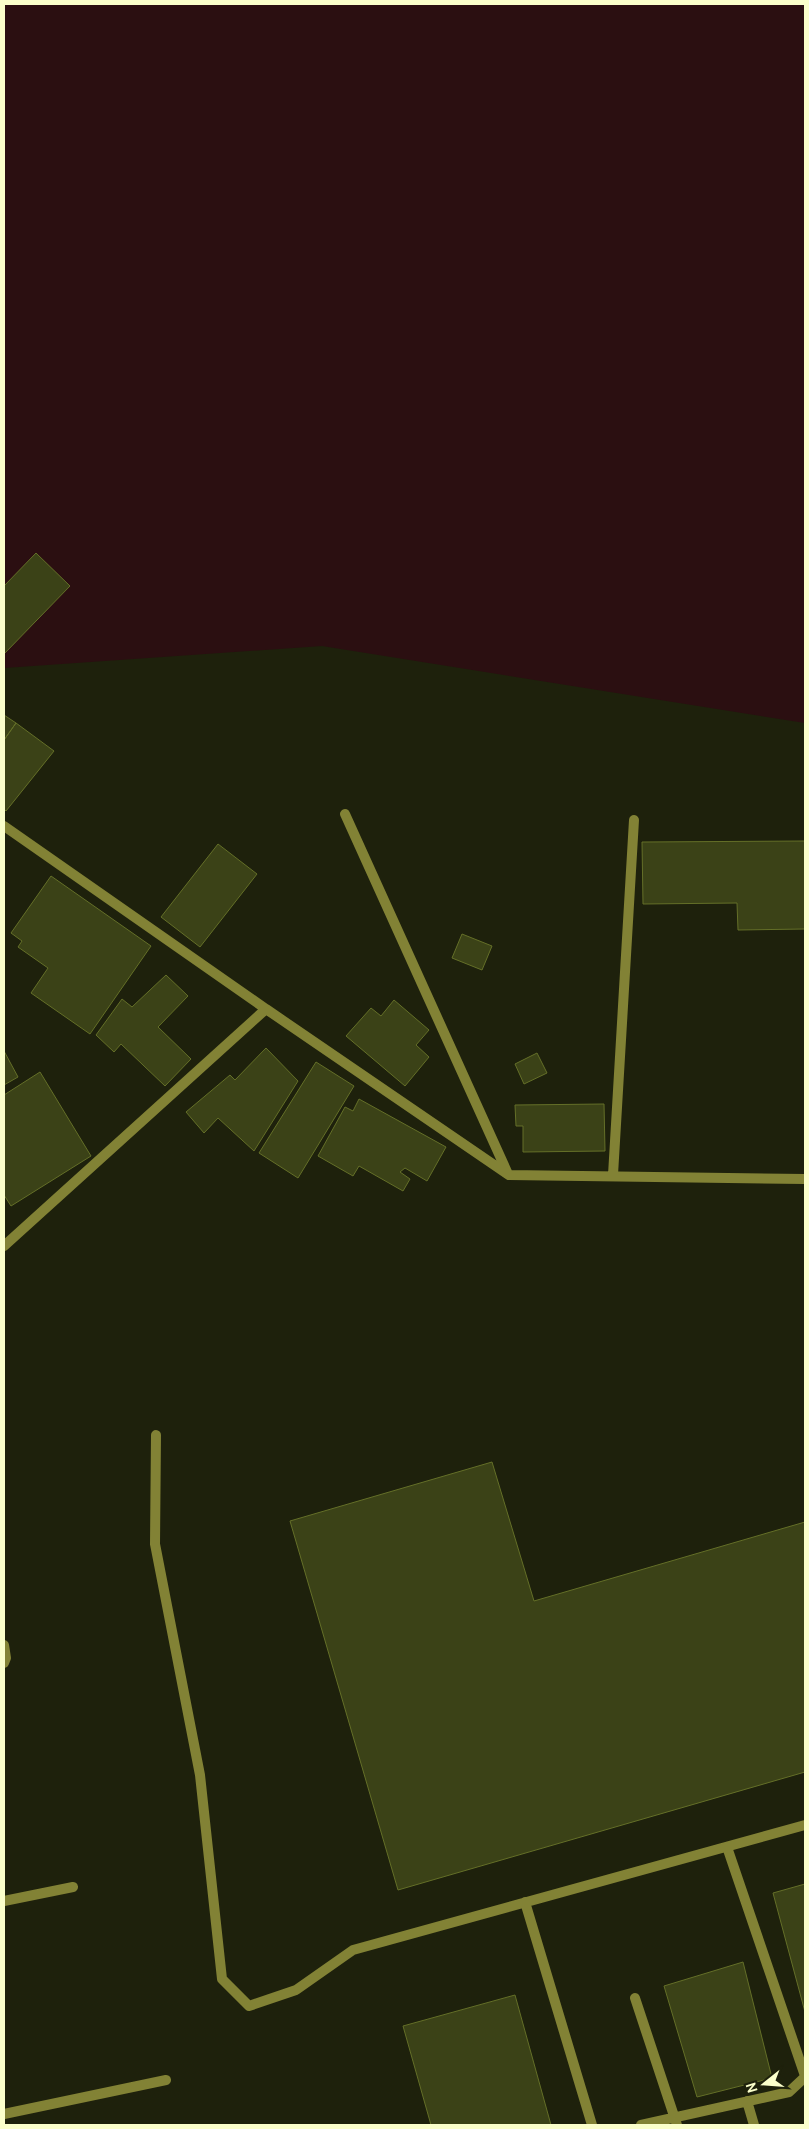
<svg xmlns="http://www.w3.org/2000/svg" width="809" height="2129" font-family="Cabin,sans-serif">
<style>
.green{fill:#2b0f11}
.building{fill:#3b4217;stroke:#646f28}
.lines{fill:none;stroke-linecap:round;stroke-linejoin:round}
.service{stroke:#828235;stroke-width:10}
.minor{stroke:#828235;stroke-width:10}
</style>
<rect width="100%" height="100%" fill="#1e210c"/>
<path class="green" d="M 4,4 L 805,4 L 805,723 L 322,646 L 4,668 Z"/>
<path class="building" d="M 36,553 L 70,586 L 4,654 L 4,586 Z
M 4,715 L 16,723 L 4,740 Z
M 16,723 L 54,751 L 6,811 L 4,809 L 4,740 Z
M 805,841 L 805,929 L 738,930 L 737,903 L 643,904 L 642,842 Z
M 218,844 L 257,874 L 200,947 L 161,917 Z
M 51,876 L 151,946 L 90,1034 L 31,993 L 48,968 L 18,947 L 22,941 L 11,933 Z
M 462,934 L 492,946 L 482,970 L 452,958 Z
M 166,975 L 188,996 L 158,1027 L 191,1059 L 165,1086 L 121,1044 L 114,1052 L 96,1035 L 122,999 L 132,1007 Z
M 394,1000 L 429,1030 L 416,1045 L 429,1057 L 405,1086 L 346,1036 L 371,1008 L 381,1016 Z
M 266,1048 L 298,1081 L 254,1151 L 218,1118 L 204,1133 L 186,1112 L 230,1075 L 235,1080 Z
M 4,1051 L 18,1077 L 4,1085 Z
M 537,1053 L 547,1073 L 524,1084 L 515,1064 Z
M 316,1062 L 354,1086 L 298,1178 L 259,1153 Z
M 40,1072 L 91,1156 L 11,1206 L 4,1195 L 4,1095 Z
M 359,1099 L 446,1147 L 427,1181 L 405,1168 L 400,1172 L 410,1179 L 403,1191 L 359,1166 L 353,1176 L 318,1156 L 345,1107 L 353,1111 Z
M 604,1104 L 605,1151 L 523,1152 L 523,1126 L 516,1126 L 515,1105 Z
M 492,1462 L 534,1601 L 805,1522 L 805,1772 L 398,1890 L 290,1521 Z
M 805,1884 L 805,2012 L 773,1893 Z
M 743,1962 L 772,2078 L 697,2097 L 664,1986 Z
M 515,1995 L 551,2125 L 431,2125 L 403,2026 Z"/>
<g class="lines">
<path class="service" d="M 156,1435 L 155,1544 L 200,1775 L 222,1979 L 249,2006 L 296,1990 L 353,1950 L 805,1825
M 727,1847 L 805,2076
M 525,1902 L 592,2125
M 635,1998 L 677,2125
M 747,2101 L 754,2125
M 641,2125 L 789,2092 L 805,2077"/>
<path class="minor" d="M 345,814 L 508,1174
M 4,826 L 266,1009 L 4,1246
M 266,1009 L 509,1175 L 805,1179
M 613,1175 L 634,820
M 4,1645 L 6,1658 L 4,1663
M 4,1901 L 73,1887
M 4,2114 L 166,2080"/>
</g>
<rect width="809" height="2129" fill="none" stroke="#fbffcb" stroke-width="10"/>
<g transform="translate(764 2084) rotate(253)" stroke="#1e210c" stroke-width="4" paint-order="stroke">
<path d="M0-4L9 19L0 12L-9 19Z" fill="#fbffcb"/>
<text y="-8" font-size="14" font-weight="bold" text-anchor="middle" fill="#fbffcb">N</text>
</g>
</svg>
